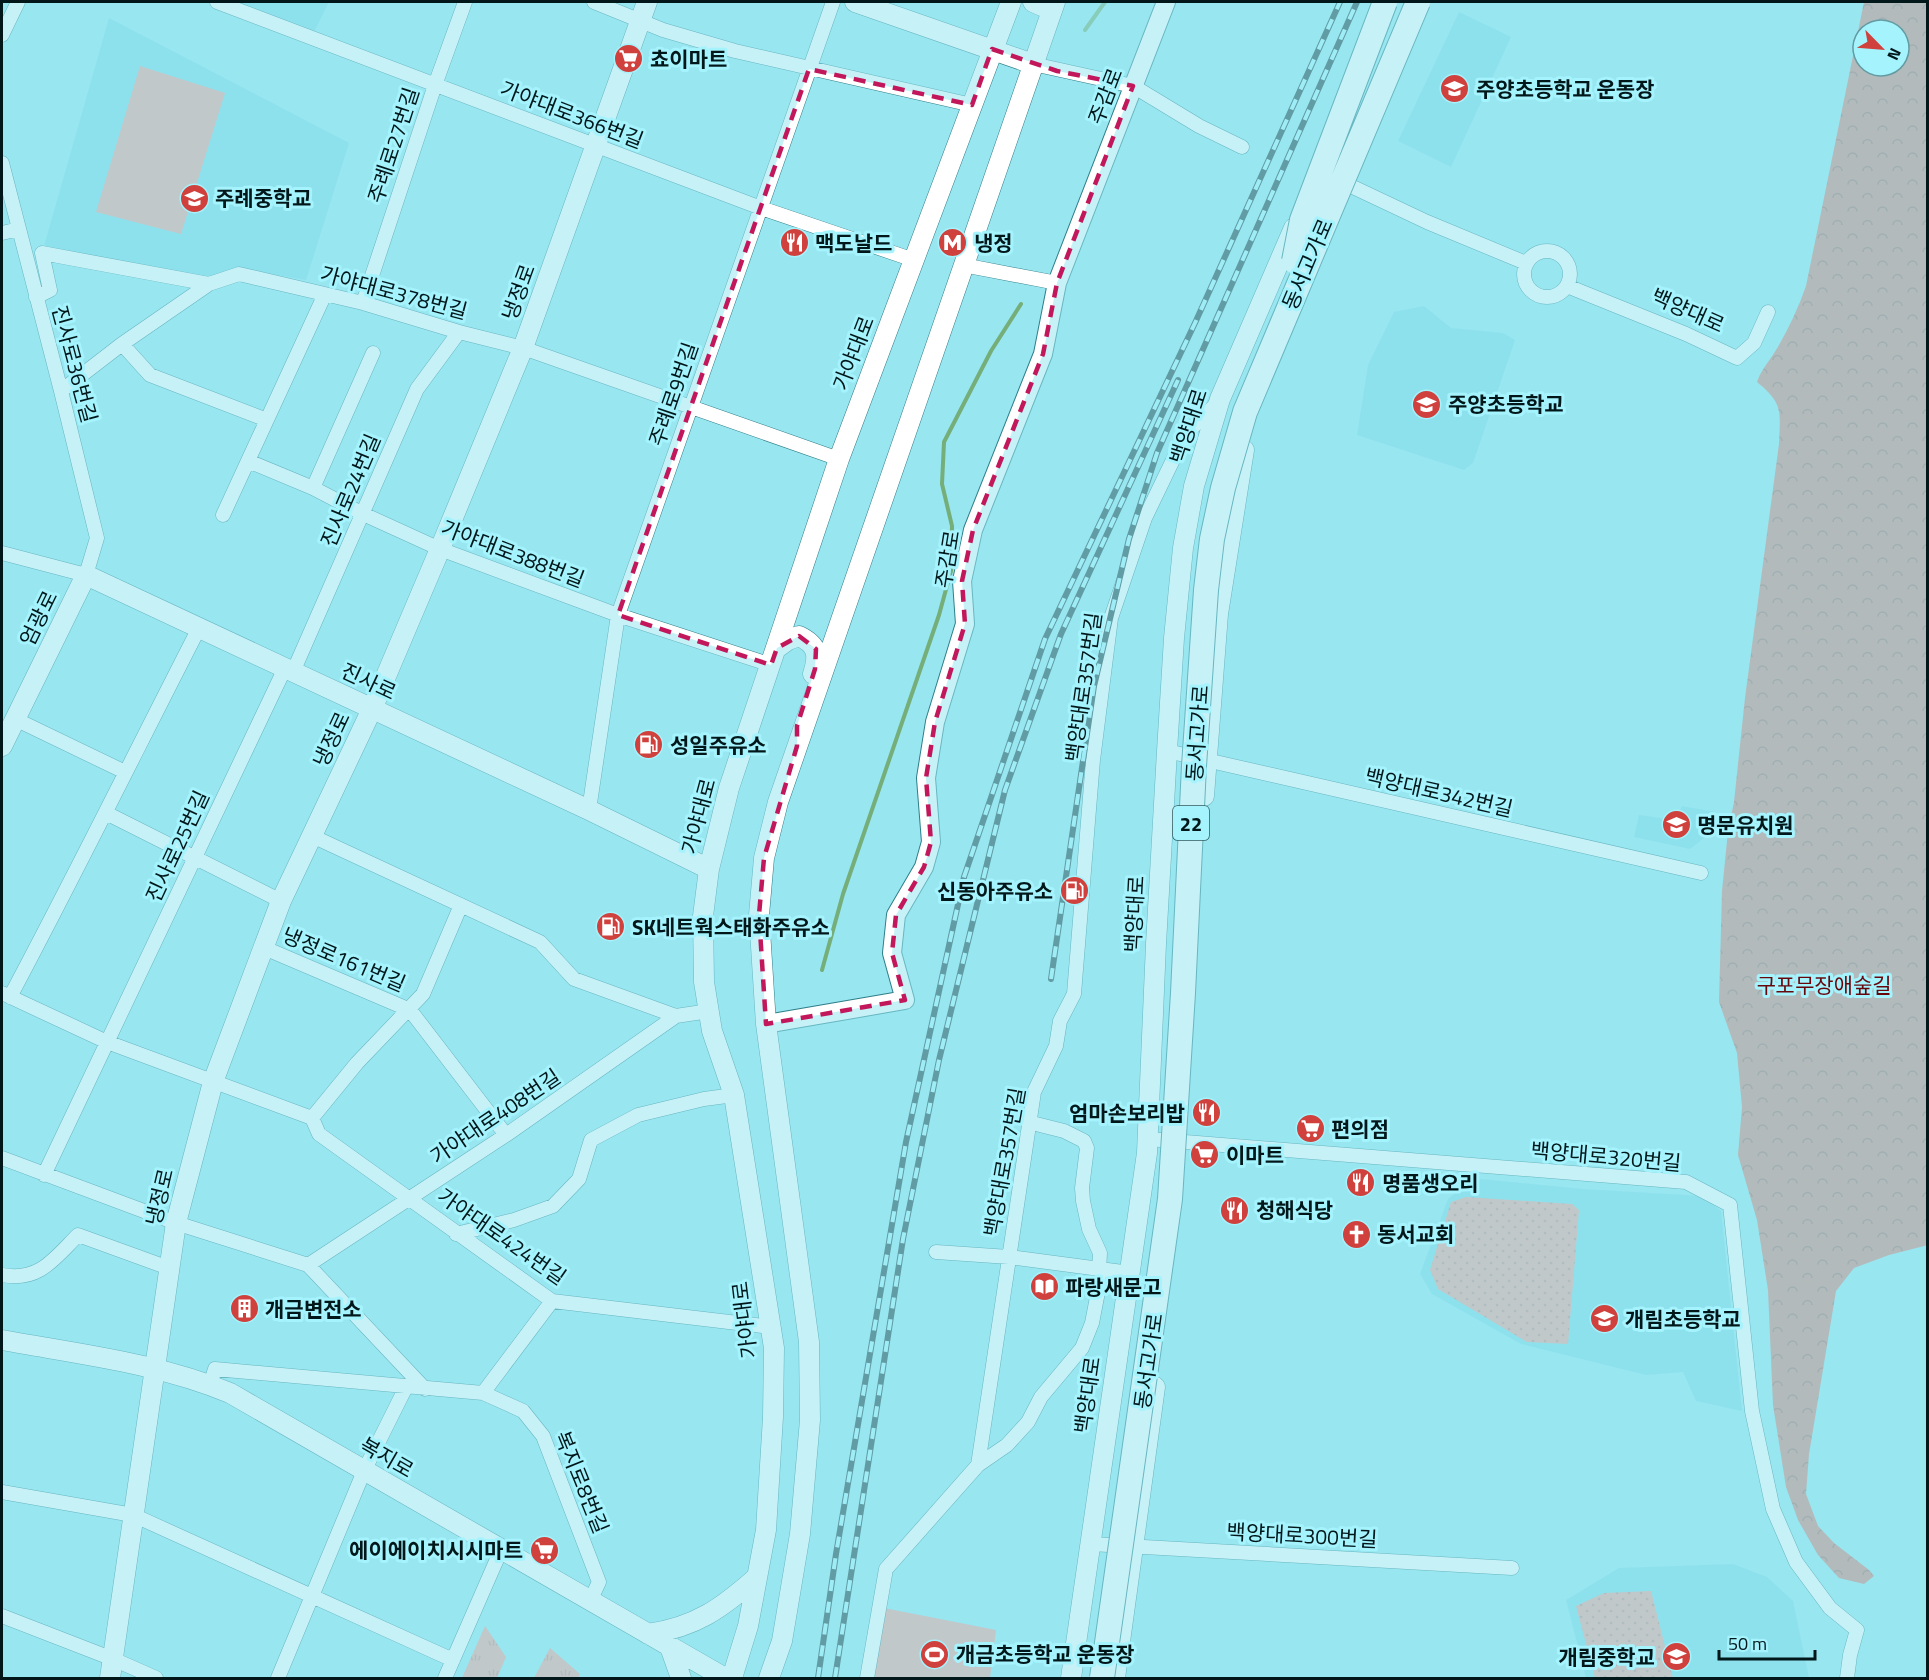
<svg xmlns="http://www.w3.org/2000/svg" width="1929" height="1680" font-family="'Titillium Web','Noto Sans KR',sans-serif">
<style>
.built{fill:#82dbe7}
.grass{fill:url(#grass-tufts)}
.forest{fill:url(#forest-crowns);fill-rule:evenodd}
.park{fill:url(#park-dots)}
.pitch{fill:#f3a49c}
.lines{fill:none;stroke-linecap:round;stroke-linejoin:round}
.stream{stroke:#75ae79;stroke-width:4}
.minor-casing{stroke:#2e7e88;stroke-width:15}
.tertiary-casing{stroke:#2e7e88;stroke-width:20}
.secondary-casing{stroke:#2e7e88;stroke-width:21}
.minor{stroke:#fff;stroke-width:14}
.tertiary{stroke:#fff;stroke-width:18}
.secondary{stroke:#fff;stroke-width:20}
.rail-casing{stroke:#204146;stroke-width:6}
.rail{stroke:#a5f3fd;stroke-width:4;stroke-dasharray:11;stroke-linecap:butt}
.trunk-bridge-casing{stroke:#2e7e88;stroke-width:26;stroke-linecap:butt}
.trunk-bridge{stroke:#fff;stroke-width:24}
.marked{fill:none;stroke:#c2185b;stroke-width:4.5;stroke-dasharray:12 8;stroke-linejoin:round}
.labels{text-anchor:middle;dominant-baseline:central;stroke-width:6;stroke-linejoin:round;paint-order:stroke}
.shield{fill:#a5f3fd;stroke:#32595e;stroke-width:1.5}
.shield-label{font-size:20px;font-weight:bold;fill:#01171a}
.poi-label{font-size:21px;font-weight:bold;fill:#01171a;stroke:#a5f3fd;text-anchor:start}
.street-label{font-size:21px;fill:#01171a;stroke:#a5f3fd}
.park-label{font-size:21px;fill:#67060b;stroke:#a5f3fd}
</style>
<defs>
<pattern id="grass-tufts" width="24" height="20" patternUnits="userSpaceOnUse" patternTransform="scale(1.5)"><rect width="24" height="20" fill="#f3a49c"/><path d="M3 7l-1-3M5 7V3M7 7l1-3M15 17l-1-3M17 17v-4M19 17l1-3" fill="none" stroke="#cf8c86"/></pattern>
<pattern id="forest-crowns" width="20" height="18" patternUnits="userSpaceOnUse" patternTransform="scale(1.5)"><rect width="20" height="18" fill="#d3867d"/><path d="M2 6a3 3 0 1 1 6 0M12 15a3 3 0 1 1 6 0" fill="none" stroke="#a96d66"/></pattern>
<pattern id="park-dots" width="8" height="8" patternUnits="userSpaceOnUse" patternTransform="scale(1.5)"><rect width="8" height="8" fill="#f3a49c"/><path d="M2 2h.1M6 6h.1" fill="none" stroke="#cf8c86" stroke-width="1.8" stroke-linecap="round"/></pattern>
</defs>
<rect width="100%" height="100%" fill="#98e6f0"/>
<path class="built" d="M 217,2 L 329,2 L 312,36 Z
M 1459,12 L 1511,37 L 1451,167 L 1398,141 Z
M 109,18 L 349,143 L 306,280 L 239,268 L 209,284 L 42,253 Z
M 1424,306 L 1451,328 L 1503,333 L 1515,340 L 1473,463 L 1464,470 L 1357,435 L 1368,365 L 1394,312 Z
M 1682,806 L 1715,812 L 1714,830 L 1690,849 L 1634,837 L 1639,815 L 1676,820 Z
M 1481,1179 L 1583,1189 L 1702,1196 L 1721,1211 L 1742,1411 L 1696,1401 L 1683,1372 L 1646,1375 L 1521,1344 L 1432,1294 L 1420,1274 L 1448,1199 L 1464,1186 Z
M 1733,1564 L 1767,1577 L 1793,1601 L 1809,1678 L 1586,1678 L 1566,1600 L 1619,1568 Z"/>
<path class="grass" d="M 485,1626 L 506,1657 L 497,1678 L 462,1678 Z
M 550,1648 L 580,1674 L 578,1678 L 534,1678 Z"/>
<path class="forest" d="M 1864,2 L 1927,2 L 1928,1245 L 1889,1255 L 1854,1268 L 1836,1291 L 1809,1454 L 1806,1494 L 1818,1526 L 1834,1543 L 1869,1570 L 1874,1576 L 1864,1584 L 1839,1578 L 1818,1555 L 1798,1520 L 1786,1487 L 1773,1405 L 1768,1290 L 1757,1220 L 1738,1155 L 1742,1107 L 1737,1053 L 1719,1002 L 1722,891 L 1728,831 L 1734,802 L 1745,698 L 1779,444 C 1780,412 1784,404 1757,382 C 1762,368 1769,362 1776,350 C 1788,330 1798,309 1806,286 ZM 1863,30 L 1899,30 L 1899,66 L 1863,66 Z"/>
<path class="park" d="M 1466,1197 L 1572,1204 L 1579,1210 L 1568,1344 L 1527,1342 L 1438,1289 L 1430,1270 L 1451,1202 Z
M 1651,1591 L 1673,1678 L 1595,1678 L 1576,1606 L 1604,1593 Z"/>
<path class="pitch" d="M 140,66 L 225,93 L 181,234 L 96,212 Z
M 884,1608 L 996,1630 L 990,1678 L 872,1678 Z"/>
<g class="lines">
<path class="stream" d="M 1085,30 L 1105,2
M 822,970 L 843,894 L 939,615 L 951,571 L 952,526 L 942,484 L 944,442 L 991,351 L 1021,304"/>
<defs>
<path id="minor" d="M 217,2 L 761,208 L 914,260
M 594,2 L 663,30 L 735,51 L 972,105
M 2,35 L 18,2
M 1033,64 L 1133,86 L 1199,126 L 1242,147
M 2,163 L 61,391 L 97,538 L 86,575 L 2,553
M 1336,179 L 1427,222 L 1526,263
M 2,233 L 19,229
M1524 274a23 23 0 1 1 46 0a23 23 0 1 1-46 0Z
M 963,265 L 1057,283
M 1567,286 L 1686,334 L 1737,358 L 1754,343 L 1768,312
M 36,297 L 50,290 L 42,253 L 209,284
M 363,303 L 435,85 L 465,2
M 122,344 L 150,375 L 267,420
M 61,391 L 122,344 L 209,284 L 239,274 L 363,303 L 459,332 L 523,348 L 839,459
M 248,461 L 313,488 L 363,514 L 440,549 L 618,615 L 771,665
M 313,488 L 373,353
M 223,515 L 325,294
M 293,672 L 417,389 L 459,332
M 15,719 L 125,772
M 1167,751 L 1701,873
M 589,810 L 618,615 L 833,2
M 106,813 L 281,901
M 312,836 L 540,942 L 574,979 L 676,1016
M 262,947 L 410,1010 L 506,1135
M 2,993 L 107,1042 L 312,1118 L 319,1134 L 552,1301 L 771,1327
M 10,997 C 75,875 136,751 199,628
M 312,1118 L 357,1063 L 423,994 L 461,905
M 1148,1139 L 1686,1182 L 1730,1205 L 1752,1411 L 1773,1509 L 1796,1562 L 1830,1608 L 1857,1630 L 1850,1655 L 1847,1678
M 2,1158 L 176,1223 L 308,1265 L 425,1389
M 44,1175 L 285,668
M 456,1234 L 514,1220 L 553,1206 L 579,1179 L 591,1140 L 638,1115 L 704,1099 L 734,1095
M 936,1252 L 1009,1257 L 1130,1273
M 308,1265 L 506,1135 L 676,1016 L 709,1011
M 2,1275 C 39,1282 54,1259 78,1235 L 169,1268
M 210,1385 L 215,1369 L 483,1393 L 523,1411 L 543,1436 L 599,1582 L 590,1601
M 483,1393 L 552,1301
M 978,1465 L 1007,1445 L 1028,1422 L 1041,1397 L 1082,1348 L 1092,1323 L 1098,1292 L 1100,1253 L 1089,1229 L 1083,1201 L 1082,1188 L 1087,1148 L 1084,1141 L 1064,1131 L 1028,1122
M 2,1492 L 133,1515 L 453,1660
M 1091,1544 L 1512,1568
M 2,1616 L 113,1659 L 156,1678
M 278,1678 L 364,1471 L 406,1387
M 445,1678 L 501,1550
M 867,1678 L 886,1569 L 978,1465 L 1034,1092 L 1056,1046 L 1060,1021 L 1074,994 L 1093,760 L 1111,618 L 1145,518 L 1185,435 L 1217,403"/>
<path id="tertiary" d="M 766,1024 L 905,1000 L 892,953 L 896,915 L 924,867 L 931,842 L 926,778 L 935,722 L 965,624 L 962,581 L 973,530 L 1043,354 L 1057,283 L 1166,2"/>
<path id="secondary" d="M 855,2 L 1033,64
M 1033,2 L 1042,6 L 1051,2
M 777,648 L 788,640 L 799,636 C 818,645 819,655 813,674
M 2,746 L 86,575 L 589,810 L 709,869
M 1204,796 L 1218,614 L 1244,450
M 2,1340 C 78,1354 158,1363 230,1393 L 725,1678
M 648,1634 C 696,1627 722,1608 757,1577
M 670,1647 L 681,1678
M 110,1678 L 176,1223 L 213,1082 L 281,901 L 372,709 L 440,549 L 523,348 L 647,2
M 732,1678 L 748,1626 L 766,1530 L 773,1417 L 774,1348 L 734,1095 L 712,1031 L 704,982 L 703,916 L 709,869 L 729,788 L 839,459 L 1011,2
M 769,1678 L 782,1641 L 800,1534 L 810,1420 L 809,1342 L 766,1024 L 759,915 L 764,858 L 778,802 L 1055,2
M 1071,1678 L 1147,1153 L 1156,944 L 1167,751 L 1174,638 L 1183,548 L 1194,486 L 1220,399 L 1294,228
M 1115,1678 L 1155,1387"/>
</defs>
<use href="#minor" class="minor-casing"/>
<use href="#tertiary" class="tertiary-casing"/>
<use href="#secondary" class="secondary-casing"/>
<use href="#minor" class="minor"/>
<use href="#tertiary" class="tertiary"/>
<use href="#secondary" class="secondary"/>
<defs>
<path id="rail" d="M 1051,979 L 1094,686 L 1129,539 L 1157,453 L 1357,2
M 818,1678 L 836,1554 L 906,1142 L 964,877 L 1045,639 L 1195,323 L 1340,2
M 835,1678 L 903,1239 L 939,1060 L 1005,790 L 1061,634 L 1178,380"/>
</defs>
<use href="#rail" class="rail-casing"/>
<use href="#rail" class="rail"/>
<defs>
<path id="trunk-bridge" d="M 1294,261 L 1302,220 L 1385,2
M 1102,1678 L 1170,1199 L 1183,993 L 1194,766 L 1206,590 L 1212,539 L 1223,488 L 1245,412 L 1418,2"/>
</defs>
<use href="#trunk-bridge" class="trunk-bridge-casing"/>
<use href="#trunk-bridge" class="trunk-bridge"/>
</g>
<path d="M0 0H1929V1680H0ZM 992,49 L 1057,71 L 1133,86 L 1057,283 L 1043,354 L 973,530 L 962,581 L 965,624 L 935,722 L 926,778 L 931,842 L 924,867 L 896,915 L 892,953 L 905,1000 L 766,1024 L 759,915 L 764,858 L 797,746 L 797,726 L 815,669 L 816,649 L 799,636 L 777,648 L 771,665 L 618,615 L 809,69 L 972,105 Z" fill="#98e6f0" fill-opacity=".55" fill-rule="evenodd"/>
<path class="marked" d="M 992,49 L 1057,71 L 1133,86 L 1057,283 L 1043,354 L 973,530 L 962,581 L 965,624 L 935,722 L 926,778 L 931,842 L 924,867 L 896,915 L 892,953 L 905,1000 L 766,1024 L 759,915 L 764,858 L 797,746 L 797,726 L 815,669 L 816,649 L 799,636 L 777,648 L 771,665 L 618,615 L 809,69 L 972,105 Z"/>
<defs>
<symbol id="supermarket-disc" viewBox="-11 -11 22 22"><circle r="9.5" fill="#d0413d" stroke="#a5f3fd"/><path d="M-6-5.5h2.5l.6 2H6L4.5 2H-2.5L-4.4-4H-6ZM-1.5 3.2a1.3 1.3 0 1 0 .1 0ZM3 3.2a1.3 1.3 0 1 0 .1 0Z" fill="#fff"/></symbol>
<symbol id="school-disc" viewBox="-11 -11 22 22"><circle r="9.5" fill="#d0413d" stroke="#a5f3fd"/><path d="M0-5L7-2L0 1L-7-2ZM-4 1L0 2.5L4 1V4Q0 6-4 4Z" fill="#fff"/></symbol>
<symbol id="restaurant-disc" viewBox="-11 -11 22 22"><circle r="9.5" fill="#d0413d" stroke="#a5f3fd"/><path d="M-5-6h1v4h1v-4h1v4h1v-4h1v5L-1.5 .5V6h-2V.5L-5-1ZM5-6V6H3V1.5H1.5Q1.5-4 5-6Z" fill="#fff"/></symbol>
<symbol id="metro-disc" viewBox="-11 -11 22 22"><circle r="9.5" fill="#d0413d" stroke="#a5f3fd"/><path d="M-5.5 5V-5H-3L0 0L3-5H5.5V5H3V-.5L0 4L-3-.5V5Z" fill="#fff"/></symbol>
<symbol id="fuel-disc" viewBox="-11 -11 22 22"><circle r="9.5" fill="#d0413d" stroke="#a5f3fd"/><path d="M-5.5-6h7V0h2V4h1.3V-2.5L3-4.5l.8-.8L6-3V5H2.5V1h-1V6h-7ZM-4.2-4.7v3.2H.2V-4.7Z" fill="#fff"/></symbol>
<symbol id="church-disc" viewBox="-11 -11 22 22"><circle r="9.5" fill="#d0413d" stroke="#a5f3fd"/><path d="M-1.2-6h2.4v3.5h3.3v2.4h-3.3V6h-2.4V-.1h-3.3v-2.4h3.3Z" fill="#fff"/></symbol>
<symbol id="library-disc" viewBox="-11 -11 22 22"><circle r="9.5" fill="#d0413d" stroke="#a5f3fd"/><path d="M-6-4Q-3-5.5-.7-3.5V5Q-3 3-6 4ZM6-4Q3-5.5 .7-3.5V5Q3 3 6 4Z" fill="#fff"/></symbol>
<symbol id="building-disc" viewBox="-11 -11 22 22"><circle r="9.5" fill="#d0413d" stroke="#a5f3fd"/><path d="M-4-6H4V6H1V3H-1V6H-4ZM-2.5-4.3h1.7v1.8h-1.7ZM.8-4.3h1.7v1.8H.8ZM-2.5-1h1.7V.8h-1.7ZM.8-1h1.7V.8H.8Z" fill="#fff"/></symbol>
<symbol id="stadium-disc" viewBox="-11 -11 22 22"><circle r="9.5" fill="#d0413d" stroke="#a5f3fd"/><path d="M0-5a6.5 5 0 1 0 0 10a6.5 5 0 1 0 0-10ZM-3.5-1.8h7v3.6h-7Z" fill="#fff"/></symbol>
</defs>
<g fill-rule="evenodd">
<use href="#supermarket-disc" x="612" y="42" width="33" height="33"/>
<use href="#school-disc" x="1438" y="72" width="33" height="33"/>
<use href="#school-disc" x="178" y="182" width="33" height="33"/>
<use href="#restaurant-disc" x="778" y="226" width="33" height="33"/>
<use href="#metro-disc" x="936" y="226" width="33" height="33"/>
<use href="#school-disc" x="1410" y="388" width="33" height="33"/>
<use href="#fuel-disc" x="632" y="728" width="33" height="33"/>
<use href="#school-disc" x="1660" y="808" width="33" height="33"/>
<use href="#fuel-disc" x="1058" y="874" width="33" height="33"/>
<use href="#fuel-disc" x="594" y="910" width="33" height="33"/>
<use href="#restaurant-disc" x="1190" y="1096" width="33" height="33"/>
<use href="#supermarket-disc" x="1294" y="1112" width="33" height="33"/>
<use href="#supermarket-disc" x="1188" y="1138" width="33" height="33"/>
<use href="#restaurant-disc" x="1344" y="1166" width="33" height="33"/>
<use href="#restaurant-disc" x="1218" y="1194" width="33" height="33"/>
<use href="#church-disc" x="1340" y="1218" width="33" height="33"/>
<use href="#library-disc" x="1028" y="1270" width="33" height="33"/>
<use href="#building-disc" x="228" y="1292" width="33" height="33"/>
<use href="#school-disc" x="1588" y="1302" width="33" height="33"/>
<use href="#supermarket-disc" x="528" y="1534" width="33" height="33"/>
<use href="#stadium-disc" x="918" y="1638" width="33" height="33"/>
<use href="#school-disc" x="1660" y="1640" width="33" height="33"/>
</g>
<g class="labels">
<rect class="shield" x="1173" y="806" width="36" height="34" rx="4.5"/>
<g class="shield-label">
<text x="1191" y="823">22</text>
</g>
<g class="poi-label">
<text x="650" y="59">쵸이마트</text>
<text x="1476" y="89">주양초등학교 운동장</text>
<text x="215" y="198">주례중학교</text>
<text x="815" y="243">맥도날드</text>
<text x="974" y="243">냉정</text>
<text x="1448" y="404">주양초등학교</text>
<text x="670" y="745">성일주유소</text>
<text x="1697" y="825">명문유치원</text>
<text x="1053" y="891" text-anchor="end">신동아주유소</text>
<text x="632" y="927">SK네트웍스태화주유소</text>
<text x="1185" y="1113" text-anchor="end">엄마손보리밥</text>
<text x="1331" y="1129">편의점</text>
<text x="1226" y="1155">이마트</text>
<text x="1382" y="1183">명품생오리</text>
<text x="1256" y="1210">청해식당</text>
<text x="1377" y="1234">동서교회</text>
<text x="1065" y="1287">파랑새문고</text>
<text x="265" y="1309">개금변전소</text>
<text x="1625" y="1319">개림초등학교</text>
<text x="523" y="1550" text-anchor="end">에이에이치시시마트</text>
<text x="956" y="1654">개금초등학교 운동장</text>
<text x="1655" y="1657" text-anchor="end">개림중학교</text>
</g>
<g class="street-label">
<text transform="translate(1105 96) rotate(-69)">주감로</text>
<text transform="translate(572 114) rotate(21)">가야대로366번길</text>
<text transform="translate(393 145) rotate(-72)">주례로27번길</text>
<text transform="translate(1307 264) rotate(-67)">동서고가로</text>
<text transform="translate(394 292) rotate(15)">가야대로378번길</text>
<text transform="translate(518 292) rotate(-70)">냉정로</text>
<text transform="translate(1688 310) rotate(24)">백양대로</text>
<text transform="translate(853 353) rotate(-69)">가야대로</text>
<text transform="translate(75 364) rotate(75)">진사로36번길</text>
<text transform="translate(673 394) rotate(-71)">주례로9번길</text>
<text transform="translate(1188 426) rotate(-72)">백양대로</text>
<text transform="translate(350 490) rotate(-67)">진사로24번길</text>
<text transform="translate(513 553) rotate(21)">가야대로388번길</text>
<text transform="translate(947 559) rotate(-81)">주감로</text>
<text transform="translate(38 618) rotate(-64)">엄광로</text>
<text transform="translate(369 681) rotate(25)">진사로</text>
<text transform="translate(1083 687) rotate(-82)">백양대로357번길</text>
<text transform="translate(1197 733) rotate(-86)">동서고가로</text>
<text transform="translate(331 739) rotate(-65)">냉정로</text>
<text transform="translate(1439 792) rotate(13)">백양대로342번길</text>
<text transform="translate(698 816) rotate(-75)">가야대로</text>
<text transform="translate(177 846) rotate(-65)">진사로25번길</text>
<text transform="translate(1134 914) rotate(-87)">백양대로</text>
<text transform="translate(344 959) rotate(23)">냉정로161번길</text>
<text transform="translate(495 1116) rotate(-34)">가야대로408번길</text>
<text transform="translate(1606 1156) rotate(5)">백양대로320번길</text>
<text transform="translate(1004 1162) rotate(-80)">백양대로357번길</text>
<text transform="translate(159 1197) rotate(-77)">냉정로</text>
<text transform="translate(502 1236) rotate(35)">가야대로424번길</text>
<text transform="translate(744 1320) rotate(-97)">가야대로</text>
<text transform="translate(1148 1361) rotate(-82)">동서고가로</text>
<text transform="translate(1087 1395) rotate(-82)">백양대로</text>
<text transform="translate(387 1457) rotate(30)">복지로</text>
<text transform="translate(582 1482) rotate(68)">복지로8번길</text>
<text transform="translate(1302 1535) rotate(3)">백양대로300번길</text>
</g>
<g class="park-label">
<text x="1824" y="985">구포무장애숲길</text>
</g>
</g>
<rect width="1929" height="1680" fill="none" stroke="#01171a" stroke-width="6"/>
<g transform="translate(1881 48) rotate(115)"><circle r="28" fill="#a5f3fd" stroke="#639ba2" stroke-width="1.5"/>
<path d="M0-4.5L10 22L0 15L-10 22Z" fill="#d0413d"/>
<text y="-9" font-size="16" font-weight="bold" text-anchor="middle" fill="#01171a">N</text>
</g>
<path d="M1719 1650v9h96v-9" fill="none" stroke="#01171a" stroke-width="3"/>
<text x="1728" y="1650" font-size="18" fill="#01171a" stroke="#a5f3fd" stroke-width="4.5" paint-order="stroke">50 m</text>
</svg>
